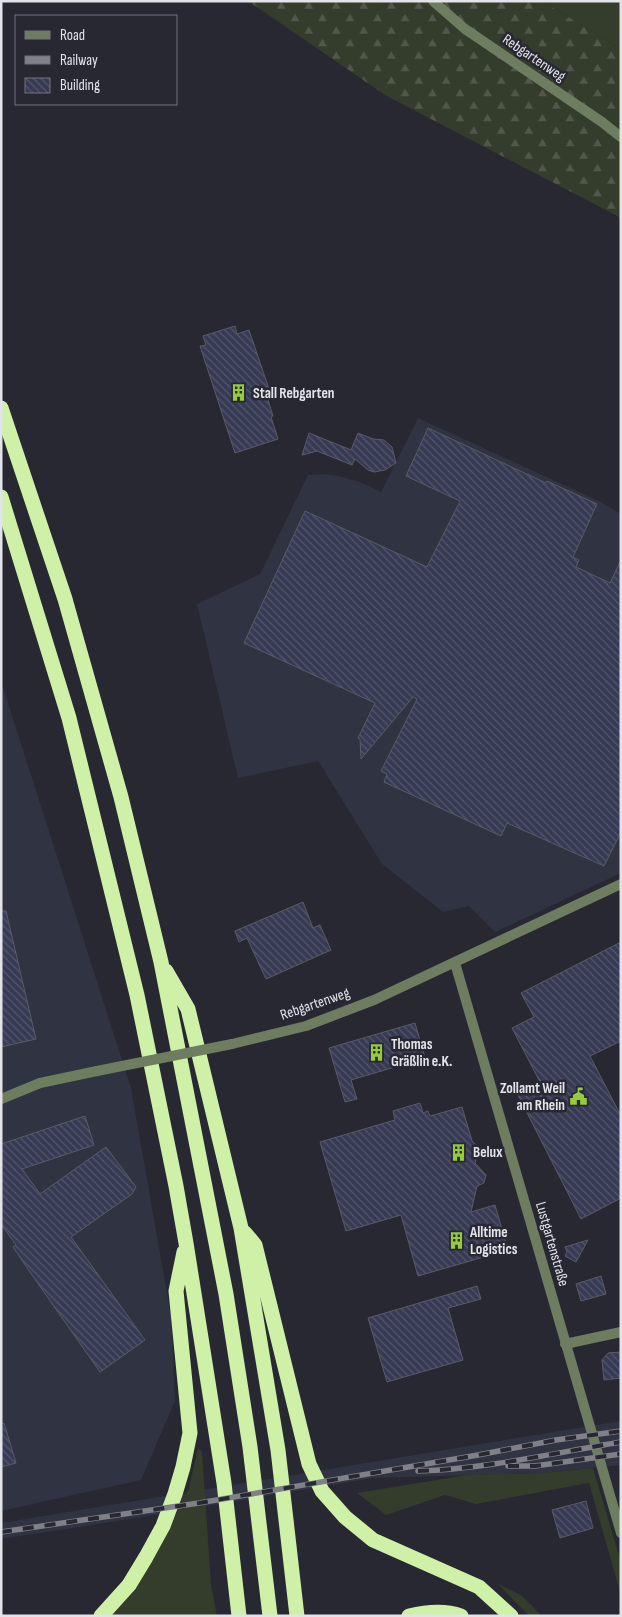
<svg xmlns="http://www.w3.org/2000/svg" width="622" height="1617" font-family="'Sofia Sans Condensed',sans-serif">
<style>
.built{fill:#303341}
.grass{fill:#343c2c}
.forest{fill:url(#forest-firs)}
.building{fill:url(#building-back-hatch);stroke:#595b66}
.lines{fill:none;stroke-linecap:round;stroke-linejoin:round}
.street{stroke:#6e7c5f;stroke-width:10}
.highway{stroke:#cef1a7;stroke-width:15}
.rail-casing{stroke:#7f8088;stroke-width:5.5}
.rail{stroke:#272832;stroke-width:4;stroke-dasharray:11;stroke-linecap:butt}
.street-bridge{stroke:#6e7c5f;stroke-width:10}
.labels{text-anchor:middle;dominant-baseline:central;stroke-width:5;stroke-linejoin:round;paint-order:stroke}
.street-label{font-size:15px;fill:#e2e4ea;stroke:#272832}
.poi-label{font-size:15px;font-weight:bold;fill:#e2e4ea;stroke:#272832;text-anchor:start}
</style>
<defs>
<pattern id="forest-firs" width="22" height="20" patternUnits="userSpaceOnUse" patternTransform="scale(1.25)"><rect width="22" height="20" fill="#343c2c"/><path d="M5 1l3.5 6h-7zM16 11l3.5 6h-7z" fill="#51584b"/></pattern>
<pattern id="building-back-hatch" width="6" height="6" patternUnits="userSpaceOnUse" patternTransform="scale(1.25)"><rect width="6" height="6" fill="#373a53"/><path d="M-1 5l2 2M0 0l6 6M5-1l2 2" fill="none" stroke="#54566c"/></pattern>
</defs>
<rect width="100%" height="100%" fill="#272832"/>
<path class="built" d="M 418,418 L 599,501 L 621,514 L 621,873 L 495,932 L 469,906 L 443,912 L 382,864 L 318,761 L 238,778 L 197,604 L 260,574 L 308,475 L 323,474 L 339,476 L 360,482 L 381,492 Z
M 1,681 L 131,1088 L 171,1316 L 175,1401 L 141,1480 L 1,1511 Z
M 621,1421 L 621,1465 L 542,1473 L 373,1478 L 118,1521 L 1,1539 L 1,1523 Z"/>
<path class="grass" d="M 542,1 L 621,1 L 621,49 Z
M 198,1448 L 202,1452 L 211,1584 L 217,1616 L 109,1616 L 160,1547 L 189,1488 Z
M 593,1468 L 621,1562 L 621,1595 L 589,1483 L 476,1504 L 445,1495 L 386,1515 L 357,1493 L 467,1475 L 542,1473 Z
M 498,1584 L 521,1595 L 542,1616 L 529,1616 Z"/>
<path class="forest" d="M 248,1 L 542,1 L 621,49 L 621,218 L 385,95 Z"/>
<path class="building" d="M 235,326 L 237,334 L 249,330 L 272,398 L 268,400 L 273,416 L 271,417 L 278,439 L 235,453 L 200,346 L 206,345 L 203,336 Z
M 428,428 L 546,483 L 547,481 L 597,504 L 573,557 L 579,560 L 576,567 L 610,583 L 621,560 L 621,832 L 604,866 L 507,823 L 501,836 L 384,782 L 387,774 L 381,771 L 417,699 L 413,697 L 361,759 L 360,739 L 358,738 L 375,703 L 244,643 L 305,511 L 427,567 L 460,501 L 406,476 Z
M 309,433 L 351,450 L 358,433 L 373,439 L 384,440 L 392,447 L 396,463 L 385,470 L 374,472 L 368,470 L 355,459 L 352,465 L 317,451 L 302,455 Z
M 303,902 L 313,928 L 320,925 L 331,950 L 266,979 L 247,938 L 239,942 L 235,931 Z
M 1,911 L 6,911 L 36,1039 L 1,1047 Z
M 621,942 L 621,1041 L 590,1056 L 621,1116 L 621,1198 L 581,1219 L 517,1093 L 540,1082 L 512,1028 L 534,1017 L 521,993 Z
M 415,1023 L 425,1058 L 351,1080 L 357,1099 L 345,1102 L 329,1048 Z
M 420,1103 L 423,1113 L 428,1111 L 430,1116 L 462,1107 L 472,1141 L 479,1148 L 475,1163 L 486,1175 L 484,1183 L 477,1186 L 471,1212 L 495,1205 L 508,1250 L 418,1276 L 401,1215 L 346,1231 L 320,1142 L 395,1120 L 393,1111 Z
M 85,1116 L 94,1145 L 22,1169 L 40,1194 L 106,1147 L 136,1187 L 132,1194 L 71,1237 L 145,1340 L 100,1372 L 32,1275 L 13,1247 L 16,1245 L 1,1224 L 1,1144 Z
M 588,1240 L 576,1262 L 565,1256 L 567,1252 L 565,1247 Z
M 601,1276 L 606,1294 L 581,1301 L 576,1284 Z
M 477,1286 L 481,1299 L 448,1308 L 463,1360 L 387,1382 L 368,1318 Z
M 621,1352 L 621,1378 L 604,1380 L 602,1360 L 608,1353 Z
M 4,1423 L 16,1463 L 1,1467 L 1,1424 Z
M 586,1501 L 593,1528 L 560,1538 L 552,1510 Z"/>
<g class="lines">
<path class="street" d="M 433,1 L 465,29 L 602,122 L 621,137
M 455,963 L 621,1533
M 232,1044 L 306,1026 L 374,1000 L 621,884
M 1,1099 L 40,1083 L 97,1071
M 565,1344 L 621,1332"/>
<path class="highway" d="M 1,408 L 65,599 L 121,797 L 161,962 L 226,1294 L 250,1447 L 270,1616
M 1,497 L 69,718 L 137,995 L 176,1186 L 186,1243 L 224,1483 L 239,1616
M 166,971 L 188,1009 L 241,1228 L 278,1450 L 297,1616
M 245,1233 L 255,1245 L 309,1464 L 322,1491 L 345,1517 L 373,1540 L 479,1587 L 511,1616
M 101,1616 L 129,1585 L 146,1557 L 163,1526 L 175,1494 L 183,1467 L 190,1433 L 176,1291 L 184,1252
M 409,1616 C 426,1612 444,1610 461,1616"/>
<defs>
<path id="rail" d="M 508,1466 L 535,1466 L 621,1454
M 418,1471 C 486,1469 554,1453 621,1442
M 1,1532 L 199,1503 L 478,1455 L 556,1440 L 621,1431"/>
</defs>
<use href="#rail" class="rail-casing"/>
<use href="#rail" class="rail"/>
<path class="street-bridge" d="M 97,1071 L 232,1044"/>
</g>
<defs>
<symbol id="building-bare" viewBox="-9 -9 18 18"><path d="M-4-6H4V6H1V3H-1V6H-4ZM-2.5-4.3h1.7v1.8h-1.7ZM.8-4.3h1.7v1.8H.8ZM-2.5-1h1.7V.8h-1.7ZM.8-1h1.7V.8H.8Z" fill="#94cc3d" stroke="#272832" stroke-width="2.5" paint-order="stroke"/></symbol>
<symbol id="civic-bare" viewBox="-9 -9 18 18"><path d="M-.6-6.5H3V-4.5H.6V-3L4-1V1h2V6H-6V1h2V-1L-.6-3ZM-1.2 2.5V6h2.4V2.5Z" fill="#94cc3d" stroke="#272832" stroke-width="2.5" paint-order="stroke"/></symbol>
</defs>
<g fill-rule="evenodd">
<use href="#building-bare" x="226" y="380" width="25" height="25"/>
<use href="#building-bare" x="364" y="1040" width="25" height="25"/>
<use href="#civic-bare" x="566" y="1084" width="25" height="25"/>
<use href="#building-bare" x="446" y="1140" width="25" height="25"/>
<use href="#building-bare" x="444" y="1228" width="25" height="25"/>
</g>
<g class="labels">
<g class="street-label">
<text transform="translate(534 58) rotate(34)">Rebgartenweg</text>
<text transform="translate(315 1004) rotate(-19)">Rebgartenweg</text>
<text transform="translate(552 1244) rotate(74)">Lustgartenstraße</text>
</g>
<g class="poi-label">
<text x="253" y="393">Stall Rebgarten</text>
<text x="391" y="1044">Thomas<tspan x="391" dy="17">Gräßlin e.K.</tspan></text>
<text x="565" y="1088" text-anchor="end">Zollamt Weil<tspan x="565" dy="17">am Rhein</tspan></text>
<text x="473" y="1152">Belux</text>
<text x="470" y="1232">Alltime<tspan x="470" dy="17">Logistics</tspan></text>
</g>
</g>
<rect width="622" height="1617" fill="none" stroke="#e2e4ea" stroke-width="5"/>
<rect x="15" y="15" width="162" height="90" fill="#272832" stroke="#72737c"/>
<rect x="25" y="31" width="25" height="8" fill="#6e7c5f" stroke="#72737c"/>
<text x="60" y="40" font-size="15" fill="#e2e4ea">Road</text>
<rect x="25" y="56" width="25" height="8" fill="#7f8088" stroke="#72737c"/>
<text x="60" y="65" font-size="15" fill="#e2e4ea">Railway</text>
<rect x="25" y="78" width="25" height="15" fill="url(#building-back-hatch)" stroke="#72737c"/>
<text x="60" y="90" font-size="15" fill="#e2e4ea">Building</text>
</svg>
